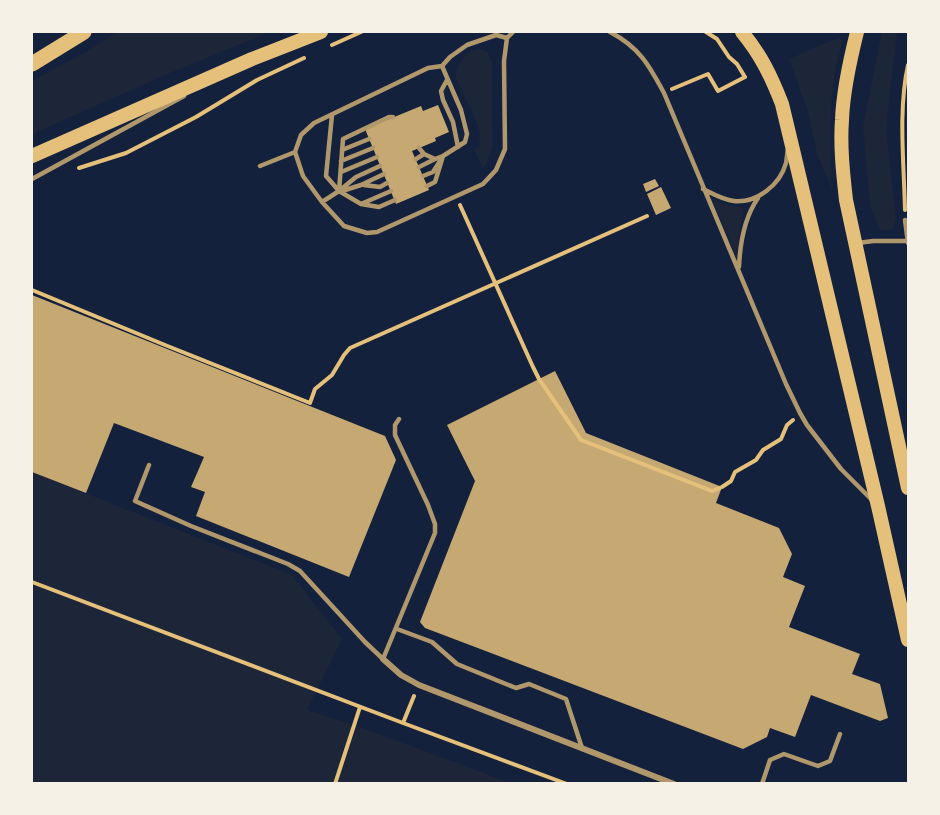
<svg xmlns="http://www.w3.org/2000/svg" width="940" height="815" font-family="Roboto,sans-serif">
<style>
.green{fill:#1d2539}
.building{fill:#c6a872}
.lines{fill:none;stroke-linecap:round;stroke-linejoin:round}
.path{stroke:#e5c07b;stroke-width:4}
.service{stroke:#b1986c;stroke-width:4.5}
.minor{stroke:#b1986c;stroke-width:6}
.primary{stroke:#e5c07b;stroke-width:14}
.trunk{stroke:#e5c07b;stroke-width:14}
.motorway{stroke:#e5c07b;stroke-width:15}
</style>
<rect width="100%" height="100%" fill="#14213d"/>
<path class="green" d="M 117,32 L 270,32 L 165,75 L 32,134 L 32,81 L 89,50 Z
M 882,32 L 897,32 L 886,130 L 896,219 L 892,230 L 880,230 L 870,207 L 863,126 Z
M 837,38 L 843,40 C 840,51 837,61 835,72 C 829,110 829,151 832,189 L 817,154 L 808,111 L 789,59 Z
M 480,49 L 487,52 L 492,62 L 492,113 L 493,147 L 486,164 L 483,168 L 474,150 L 479,147 L 480,133 L 475,118 L 455,76 C 460,62 463,51 480,49 Z
M 712,198 L 721,204 L 744,208 L 736,256 Z
M 32,472 L 292,575 L 342,639 L 307,710 L 354,725 L 511,783 L 32,783 Z"/>
<path class="building" d="M 438,105 L 449,132 L 435,138 L 436,141 L 412,151 L 429,190 L 396,204 L 365,129 L 421,106 L 423,111 Z
M 655,179 L 659,186 L 646,192 L 643,184 Z
M 661,187 L 671,208 L 656,215 L 647,194 Z
M 32,295 L 385,436 L 396,460 L 349,577 L 196,516 L 205,492 L 191,487 L 204,457 L 114,423 L 86,493 L 32,472 Z
M 555,371 L 586,433 L 722,487 L 716,503 L 779,528 L 792,554 L 783,577 L 805,586 L 789,627 L 860,654 L 852,674 L 880,684 L 888,718 L 880,721 L 811,695 L 795,737 L 770,728 L 767,737 L 743,749 L 425,628 L 420,622 L 475,481 L 447,425 Z"/>
<g class="lines">
<path class="path" d="M 332,45 L 361,32
M 672,89 L 708,74 L 718,91 L 745,77 L 737,64 L 729,57 L 717,39 L 706,32
M 79,168 L 126,153 L 196,117 L 257,80 L 304,58
M 460,205 L 533,367 L 539,379 L 581,440 L 712,491 L 722,487 L 731,481 L 735,472 L 756,460 L 763,450 L 781,439 L 787,425 L 793,420
M 905,210 C 904,164 898,110 908,65
M 32,290 L 165,345 L 310,403 L 315,389 L 332,375 L 344,355 L 350,348 L 647,216
M 32,582 L 403,723 L 567,784
M 403,723 L 414,696
M 335,784 L 360,707"/>
<path class="service" d="M 610,32 C 639,47 649,65 664,93 L 786,384 L 800,413 L 807,425 L 841,469 L 873,501
M 507,38 L 496,35 L 467,45 L 450,57 L 442,66 L 428,68 L 314,123 L 301,135 L 295,152 L 303,176 L 322,202 L 344,226 L 367,233 L 377,232 L 483,184 L 496,170 L 505,149 L 504,61 L 507,38 L 513,32
M 447,80 L 441,91 L 443,100 L 453,122 L 458,147
M 332,115 L 326,176 L 339,191 L 361,204 L 391,191
M 419,148 L 424,154 L 435,159 L 443,156 L 465,142 L 467,134 L 461,110 L 442,66
M 342,150 L 369,139
M 416,159 L 424,154
M 341,161 L 373,148
M 260,166 L 295,152
M 419,167 L 435,159
M 341,172 L 377,157
M 423,176 L 433,172 L 440,161
M 32,179 L 184,96
M 364,185 L 380,187 L 387,183
M 427,186 L 435,182 L 443,156
M 703,189 C 713,194 723,200 734,201 C 757,203 780,185 786,163 C 787,159 787,153 788,149
M 339,191 L 343,139 L 389,117 L 393,117
M 342,191 L 361,185 L 384,174
M 322,202 L 339,191 L 356,177 L 380,166
M 361,204 L 379,207 L 395,200
M 905,220 L 908,243
M 858,243 L 873,241 L 908,241
M 739,267 C 740,243 744,218 758,198
M 149,465 L 135,501 L 191,526 L 288,564 L 300,571 L 365,642 L 383,659 L 435,533 L 435,524 L 428,505 L 395,435 L 395,425 L 399,419
M 397,629 L 432,642 L 457,664 L 516,688 L 529,684 L 566,699 L 582,748
M 762,784 L 770,760 L 784,754 L 818,766 L 830,761 L 840,734"/>
<path class="minor" d="M 383,659 L 401,675 L 419,685 L 674,784"/>
<path class="primary" d="M 32,156 L 252,59 L 321,32"/>
<path class="trunk" d="M 742,32 C 761,55 771,76 782,104 L 878,506 L 908,640
M 857,32 C 850,60 843,90 842,120 C 840,146 843,173 846,200 L 908,488"/>
<path class="motorway" d="M 32,64 L 84,32"/>
</g>
<rect width="940" height="815" fill="none" stroke="#f6f1e7" stroke-width="66"/>
</svg>
